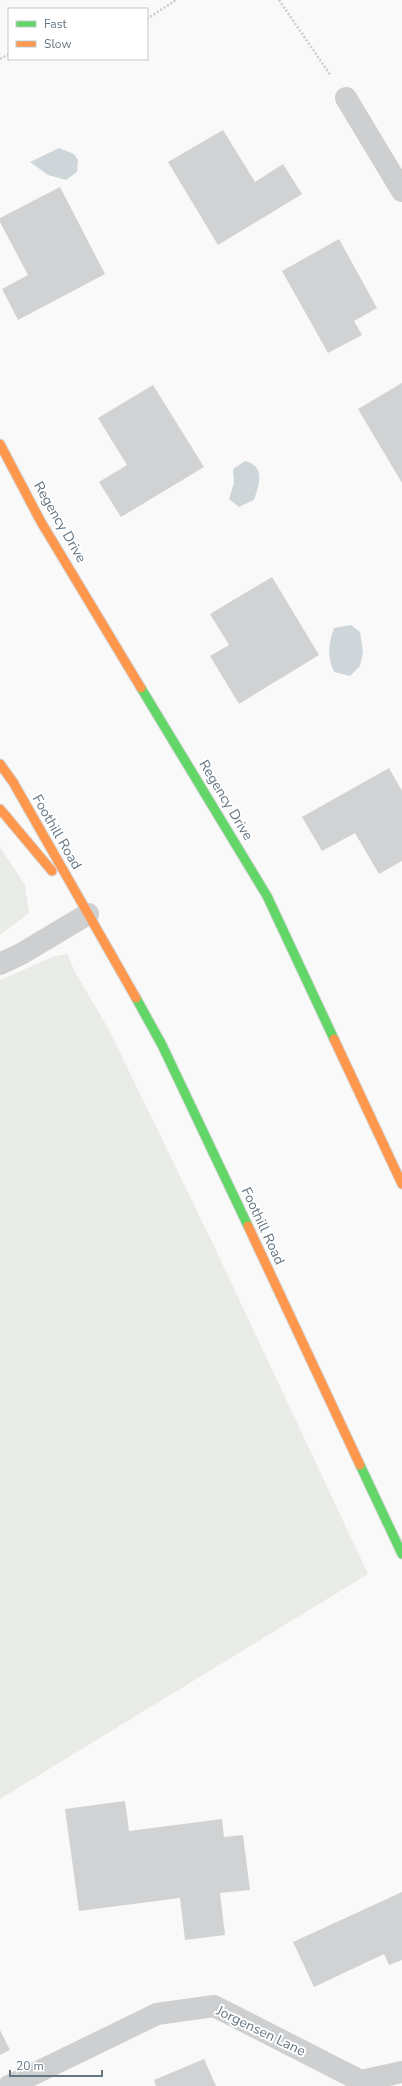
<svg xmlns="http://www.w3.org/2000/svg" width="402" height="2086" font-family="'Nunito Sans',sans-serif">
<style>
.green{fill:#e8ebe6}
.water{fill:#ced6d9}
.building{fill:#d0d2d3}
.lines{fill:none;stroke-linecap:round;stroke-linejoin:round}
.fast-casing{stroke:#d5d6d7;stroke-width:11}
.slow-casing{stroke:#d5d6d7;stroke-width:11}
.path{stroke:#cbcccd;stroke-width:2.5;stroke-dasharray:2 2;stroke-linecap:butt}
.street{stroke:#cecfd0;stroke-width:22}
.fast{stroke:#63d668;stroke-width:9}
.slow{stroke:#ff974d;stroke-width:9}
.labels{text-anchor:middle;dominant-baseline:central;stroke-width:4;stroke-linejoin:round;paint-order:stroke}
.street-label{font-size:14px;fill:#657683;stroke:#fff}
</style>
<rect width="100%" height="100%" fill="#f9f9f9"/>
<path class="green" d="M 0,847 L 25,885 L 29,913 L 0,935 Z
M 67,954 L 76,974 L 108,1028 L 214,1246 L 368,1574 L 0,1799 L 0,980 L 55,956 Z"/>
<path class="water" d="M 59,148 L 74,154 L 78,160 L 77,172 L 66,180 L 48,175 L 30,162 Z
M 245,461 C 266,466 259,485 254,500 L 239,507 L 229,499 L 234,483 L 233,469 Z
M 351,625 L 360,632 L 363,652 L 360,666 L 350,676 L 334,672 C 327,656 328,645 334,628 Z"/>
<path class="building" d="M 223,130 L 255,182 L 283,164 L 302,194 L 218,245 L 168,162 Z
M 60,187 L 105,274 L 18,320 L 2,289 L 28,275 L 0,222 L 0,218 Z
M 339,239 L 377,308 L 354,321 L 362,335 L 328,353 L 282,271 Z
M 402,383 L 402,483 L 358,409 Z
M 153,385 L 204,467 L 121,517 L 99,482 L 127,465 L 98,418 Z
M 272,577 L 319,655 L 239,704 L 210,656 L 229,645 L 210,614 Z
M 389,768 L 402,791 L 402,861 L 379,874 L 355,833 L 322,851 L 302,817 Z
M 125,1801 L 129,1831 L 222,1819 L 224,1837 L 243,1835 L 250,1890 L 220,1893 L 225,1935 L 185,1940 L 180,1898 L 79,1911 L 65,1809 Z
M 402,1892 L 402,1960 L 389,1965 L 384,1954 L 314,1987 L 293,1942 Z
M 0,2030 L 10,2050 L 0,2055 Z
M 204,2059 L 216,2086 L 156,2086 L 154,2080 Z"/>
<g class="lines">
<defs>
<path id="fast" d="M 141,688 L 267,896 L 334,1039
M 136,998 L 162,1045 L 248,1226
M 360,1465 L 402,1554"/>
<path id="slow" d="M 0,444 L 41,522 L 141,688
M 0,764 L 13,782 L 136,998
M 0,809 L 52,871
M 334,1039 L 402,1184
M 248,1226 L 360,1465"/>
</defs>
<use href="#fast" class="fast-casing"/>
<use href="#slow" class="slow-casing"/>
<path class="path" d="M 279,0 L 331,76
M 147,19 L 176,0
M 0,59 L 9,54"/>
<path class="street" d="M 346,98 L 402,191
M 0,964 L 21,954 L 88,914
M 9,2086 L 157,2014 L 214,2006 L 361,2081 L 402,2072"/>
<use href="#fast" class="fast"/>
<use href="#slow" class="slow"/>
</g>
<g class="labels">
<g class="street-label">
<text transform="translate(60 522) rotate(60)">Regency Drive</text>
<text transform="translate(226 800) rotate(59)">Regency Drive</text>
<text transform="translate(57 832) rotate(60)">Foothill Road</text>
<text transform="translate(263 1226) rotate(65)">Foothill Road</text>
<text transform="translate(261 2031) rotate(26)">Jorgensen Lane</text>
</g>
</g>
<rect x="8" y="8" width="140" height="52" fill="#ffffff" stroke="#c1c8cd"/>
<rect x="16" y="21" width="20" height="6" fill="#63d668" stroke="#c1c8cd"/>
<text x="44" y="28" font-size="12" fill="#657683">Fast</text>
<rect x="16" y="41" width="20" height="6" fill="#ff974d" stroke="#c1c8cd"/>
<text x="44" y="48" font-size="12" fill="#657683">Slow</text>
<path d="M10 2070v6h92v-6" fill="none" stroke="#657683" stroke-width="2"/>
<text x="16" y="2070" font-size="12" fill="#657683" stroke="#ffffff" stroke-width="3" paint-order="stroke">20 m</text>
</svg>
